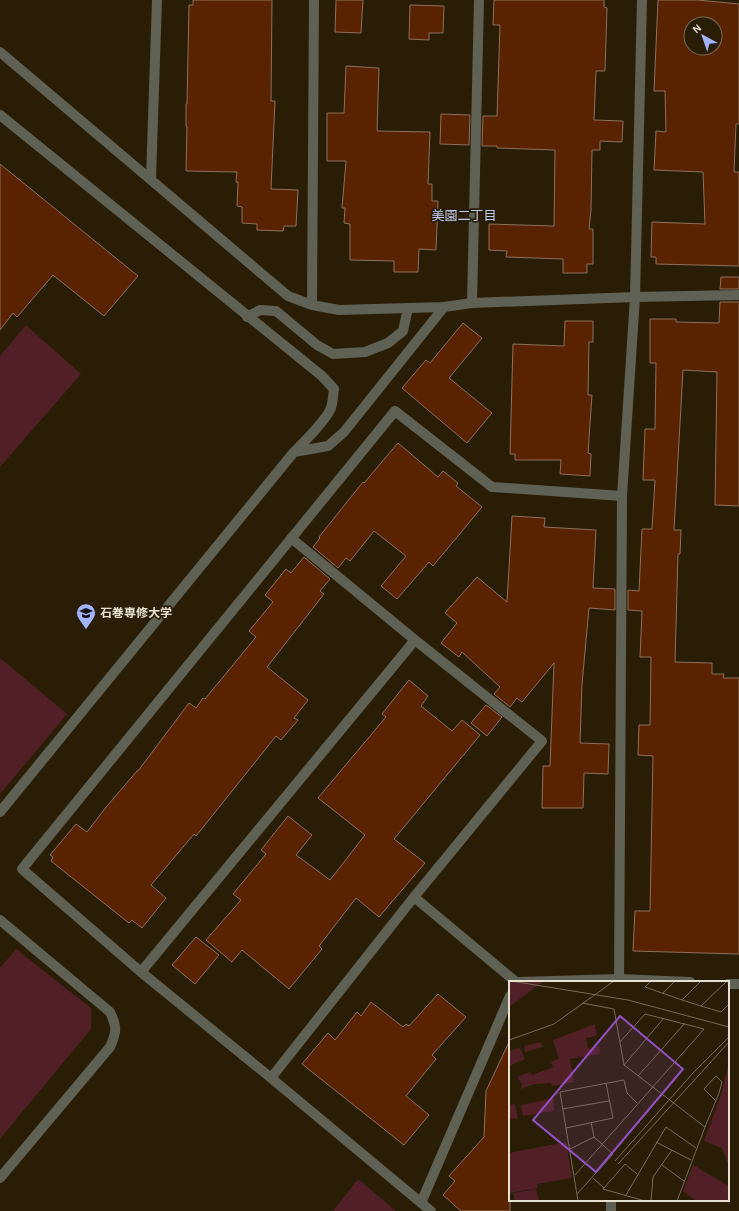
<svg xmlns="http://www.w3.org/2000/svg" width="739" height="1211" font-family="Karla,'Noto Sans JP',sans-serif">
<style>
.green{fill:#502026}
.building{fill:#5a2300;stroke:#8d7061;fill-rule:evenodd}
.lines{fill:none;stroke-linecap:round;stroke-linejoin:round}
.service{stroke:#5f6155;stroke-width:10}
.minor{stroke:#5f6155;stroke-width:10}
.labels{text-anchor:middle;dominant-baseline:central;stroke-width:3.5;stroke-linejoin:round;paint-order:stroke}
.poi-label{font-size:12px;font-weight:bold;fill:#e8e0d1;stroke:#2a1d05;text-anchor:start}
.neighbourhood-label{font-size:13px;fill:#c1cbf5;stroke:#2a1d05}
.inset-road{fill:none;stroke:#766b57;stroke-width:1}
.view{fill:#9150c3;fill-opacity:0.15;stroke:#9150c3;stroke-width:2}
.inset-edge{fill:none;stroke:#e8e0d1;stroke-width:2}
</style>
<rect width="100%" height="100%" fill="#2a1d05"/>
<path class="green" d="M 26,325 L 81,374 L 0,467 L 0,356 Z
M 0,658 L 67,714 L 0,794 Z
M 16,949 L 91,1008 L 91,1029 L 0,1139 L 0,968 Z
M 358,1179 L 396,1211 L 333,1211 Z"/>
<path class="building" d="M 193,0 L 272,0 L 271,101 L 275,101 L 271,189 L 298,190 L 296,226 L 284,226 L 283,231 L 257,230 L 257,224 L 242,223 L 242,207 L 237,206 L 238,182 L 236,182 L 237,172 L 186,171 L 187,126 L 186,126 L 186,104 L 187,104 L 189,5 L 193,5 Z
M 336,0 L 363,0 L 361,33 L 335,32 Z
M 494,0 L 604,0 L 604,7 L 607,8 L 605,71 L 596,71 L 594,120 L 623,121 L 622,142 L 600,141 L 600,150 L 592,150 L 591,210 L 589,229 L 593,229 L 593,264 L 587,264 L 587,273 L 563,273 L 563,259 L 506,257 L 507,251 L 489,250 L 489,224 L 554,226 L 555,150 L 497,148 L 497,146 L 482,146 L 483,116 L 497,116 L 500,25 L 493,25 Z
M 658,0 L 698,0 L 739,4 L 739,124 L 736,124 L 734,172 L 739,172 L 739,266 L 656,264 L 656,257 L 651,257 L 652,222 L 705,224 L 703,172 L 654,170 L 656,131 L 666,132 L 665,91 L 654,91 ZM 691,24 L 715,24 L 715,48 L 691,48 Z
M 410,5 L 444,6 L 443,33 L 429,33 L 429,40 L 409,39 Z
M 346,66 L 379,68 L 377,131 L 430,132 L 428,184 L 432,184 L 432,201 L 438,201 L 436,250 L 419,249 L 418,272 L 394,272 L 394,261 L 350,260 L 350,224 L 344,223 L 345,208 L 342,208 L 346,161 L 327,161 L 327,113 L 344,113 Z
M 441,114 L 470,115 L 469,145 L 440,144 Z
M 0,164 L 138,276 L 104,316 L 53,275 L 17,317 L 13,313 L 0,330 Z
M 721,277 L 739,277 L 739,289 L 720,289 Z
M 720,302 L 739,302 L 739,506 L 715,505 L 717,372 L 683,370 L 674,530 L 681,530 L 680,554 L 678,554 L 675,662 L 712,663 L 712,674 L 724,674 L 723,678 L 739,678 L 739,954 L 633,951 L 635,911 L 650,911 L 653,756 L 638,755 L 639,725 L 650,725 L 651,657 L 640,657 L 642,611 L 628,610 L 628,590 L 639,591 L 642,529 L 652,529 L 655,480 L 643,480 L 645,429 L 655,429 L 656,363 L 650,363 L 650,319 L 676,319 L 676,322 L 719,323 Z
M 565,321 L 593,321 L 593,342 L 589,342 L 588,395 L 592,395 L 588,453 L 591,454 L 590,476 L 560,474 L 561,460 L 515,460 L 515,454 L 510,454 L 513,344 L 564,346 Z
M 463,323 L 482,338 L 449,378 L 492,413 L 467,443 L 402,388 L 426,360 L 430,363 Z
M 398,443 L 438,477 L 443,471 L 458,483 L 456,486 L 482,507 L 433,566 L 429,562 L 397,599 L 381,586 L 406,556 L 374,531 L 350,561 L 346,558 L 338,568 L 313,547 L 320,538 L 319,537 L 363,482 L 364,483 Z
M 512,516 L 545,518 L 544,527 L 596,530 L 593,588 L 615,589 L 615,610 L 589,608 L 582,684 L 580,743 L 609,744 L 608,774 L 584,773 L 583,808 L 542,808 L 543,766 L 550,766 L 554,663 L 522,702 L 517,698 L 510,707 L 494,694 L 500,687 L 462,652 L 459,657 L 441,643 L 457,623 L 445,613 L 477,577 L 507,602 Z
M 304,557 L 330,579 L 320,591 L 324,594 L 267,667 L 308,700 L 294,718 L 298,720 L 281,740 L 276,736 L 196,836 L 194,834 L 151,885 L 166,898 L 142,928 L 132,920 L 129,923 L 51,861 L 53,857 L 50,855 L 76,824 L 87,832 L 107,806 L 137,771 L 138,771 L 189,703 L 196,708 L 203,698 L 205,699 L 256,637 L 249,631 L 273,602 L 265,595 L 286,569 L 291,573 Z
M 409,680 L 428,696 L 421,706 L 452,731 L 462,720 L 480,735 L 394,839 L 425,863 L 379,917 L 356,898 L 319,946 L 322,949 L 289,989 L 242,950 L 232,962 L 206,940 L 241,900 L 233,894 L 266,854 L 261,850 L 288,816 L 312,835 L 296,855 L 330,880 L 365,835 L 318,798 L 386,717 L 382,714 Z
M 486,705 L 502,717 L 487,736 L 471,723 Z
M 196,937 L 219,955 L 195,984 L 172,965 Z
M 438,994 L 466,1017 L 432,1055 L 436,1059 L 406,1096 L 429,1115 L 404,1145 L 302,1064 L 328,1033 L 335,1040 L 357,1012 L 361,1016 L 371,1002 L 403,1027 L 406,1024 L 409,1026 Z
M 510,1040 L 510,1211 L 461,1211 L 443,1195 L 455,1181 L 449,1176 L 484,1137 L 486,1091 Z"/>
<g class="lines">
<path class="service" d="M 0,115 L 322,376 L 334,389 C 333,395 333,402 331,408 C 325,422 305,441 294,452 L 0,812
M 247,317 L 260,310 L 276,311 L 317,345 L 333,354 L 365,352 L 388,343 L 403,331 L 408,308
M 294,452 L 328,446 L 344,432 L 444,307
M 0,920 L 110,1012 C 117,1027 117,1031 110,1047 L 0,1178"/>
<path class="minor" d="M 0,52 L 288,296 L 312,305 L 339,310 L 444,307 L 472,303 L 635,297 L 739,295
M 151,178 L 157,0
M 472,303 L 479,0
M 312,305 L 314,0
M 414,897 L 516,982
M 141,972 L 415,640
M 519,982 L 619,979 L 690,982
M 619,982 L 622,496 L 635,297 L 642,0
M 728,984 L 739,984
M 271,1078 L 414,897 L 542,741 L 415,640 L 291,538
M 421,1203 L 510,996
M 431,1211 L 271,1078 L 141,972 L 22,869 L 395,411 L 492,487 L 622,496
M 611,1211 L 611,1200"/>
</g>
<defs>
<symbol id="university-pin" viewBox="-11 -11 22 30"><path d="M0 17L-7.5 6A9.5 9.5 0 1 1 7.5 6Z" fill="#a2b2fd" stroke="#2a1d05"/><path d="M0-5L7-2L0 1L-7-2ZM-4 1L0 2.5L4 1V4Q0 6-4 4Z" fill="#111"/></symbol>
</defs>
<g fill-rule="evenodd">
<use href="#university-pin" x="75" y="602" width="22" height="30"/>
</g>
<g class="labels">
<g class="poi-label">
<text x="100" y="613">石巻専修大学</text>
</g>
<g class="neighbourhood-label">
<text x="464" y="215">美園二丁目</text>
</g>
</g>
<g transform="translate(509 981)">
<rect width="220" height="220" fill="#2a1d05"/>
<path d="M 0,0 L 35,0 L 0,26 ZM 86,43 L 88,55 L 77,57 L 79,67 L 90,65 L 91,73 L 61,78 L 65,101 L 43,105 L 42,102 L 25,103 L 12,108 L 13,103 L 8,96 L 21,91 L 23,94 L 44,86 L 42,81 L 50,78 L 44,59 ZM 32,61 L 33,66 L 16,71 L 15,65 ZM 11,67 L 16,78 L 0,85 L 0,70 ZM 220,81 L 220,185 L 213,167 L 195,160 L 212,114 ZM 44,117 L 45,130 L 14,135 L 12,124 ZM 6,123 L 9,137 L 0,138 L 0,124 ZM 57,161 L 63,197 L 28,203 L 29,207 L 0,212 L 0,172 ZM 184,184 L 220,205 L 220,220 L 187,220 L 174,210 ZM 27,208 L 30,220 L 6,220 L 4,212 Z" fill="#502026"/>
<path class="inset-road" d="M 2,0 L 119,19 L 220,46M 142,0 L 136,6 L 173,19 L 192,0M 154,12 L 166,0M 173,19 L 192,25 L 218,0M 73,22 L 105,28 L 115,84 L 196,146 L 168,220M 192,25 L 212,31 L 220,23M 0,59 L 45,43 L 105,0M 115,84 L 155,37M 129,95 L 176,42M 53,128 L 100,120M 82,141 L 85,156M 196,146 L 210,112 L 213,101 L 207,95 L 195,108 L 207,120M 57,147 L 104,137 L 97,102M 147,161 L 182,179M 61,168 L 85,156 L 104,173 L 68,213M 106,180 L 184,92 L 220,56M 109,183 L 220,61M 153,184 L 175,200M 128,193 L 116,183 L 94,208 L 136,220M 66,194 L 195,48 L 136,33 L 111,61M 84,197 L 95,207M 117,214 L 157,146 L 187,167M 69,220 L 51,111 L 115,99 L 118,112 L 128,122M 142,220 L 144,196 L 163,169"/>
<path class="view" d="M 111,35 L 174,88 L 87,191 L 24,139 Z"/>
<rect width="220" height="220" class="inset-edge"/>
</g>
<g transform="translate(703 36) rotate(320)"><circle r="19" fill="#2a1d05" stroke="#766b57"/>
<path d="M0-3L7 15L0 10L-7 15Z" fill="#a2b2fd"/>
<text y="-6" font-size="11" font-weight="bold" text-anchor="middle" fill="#e8e0d1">N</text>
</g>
</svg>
